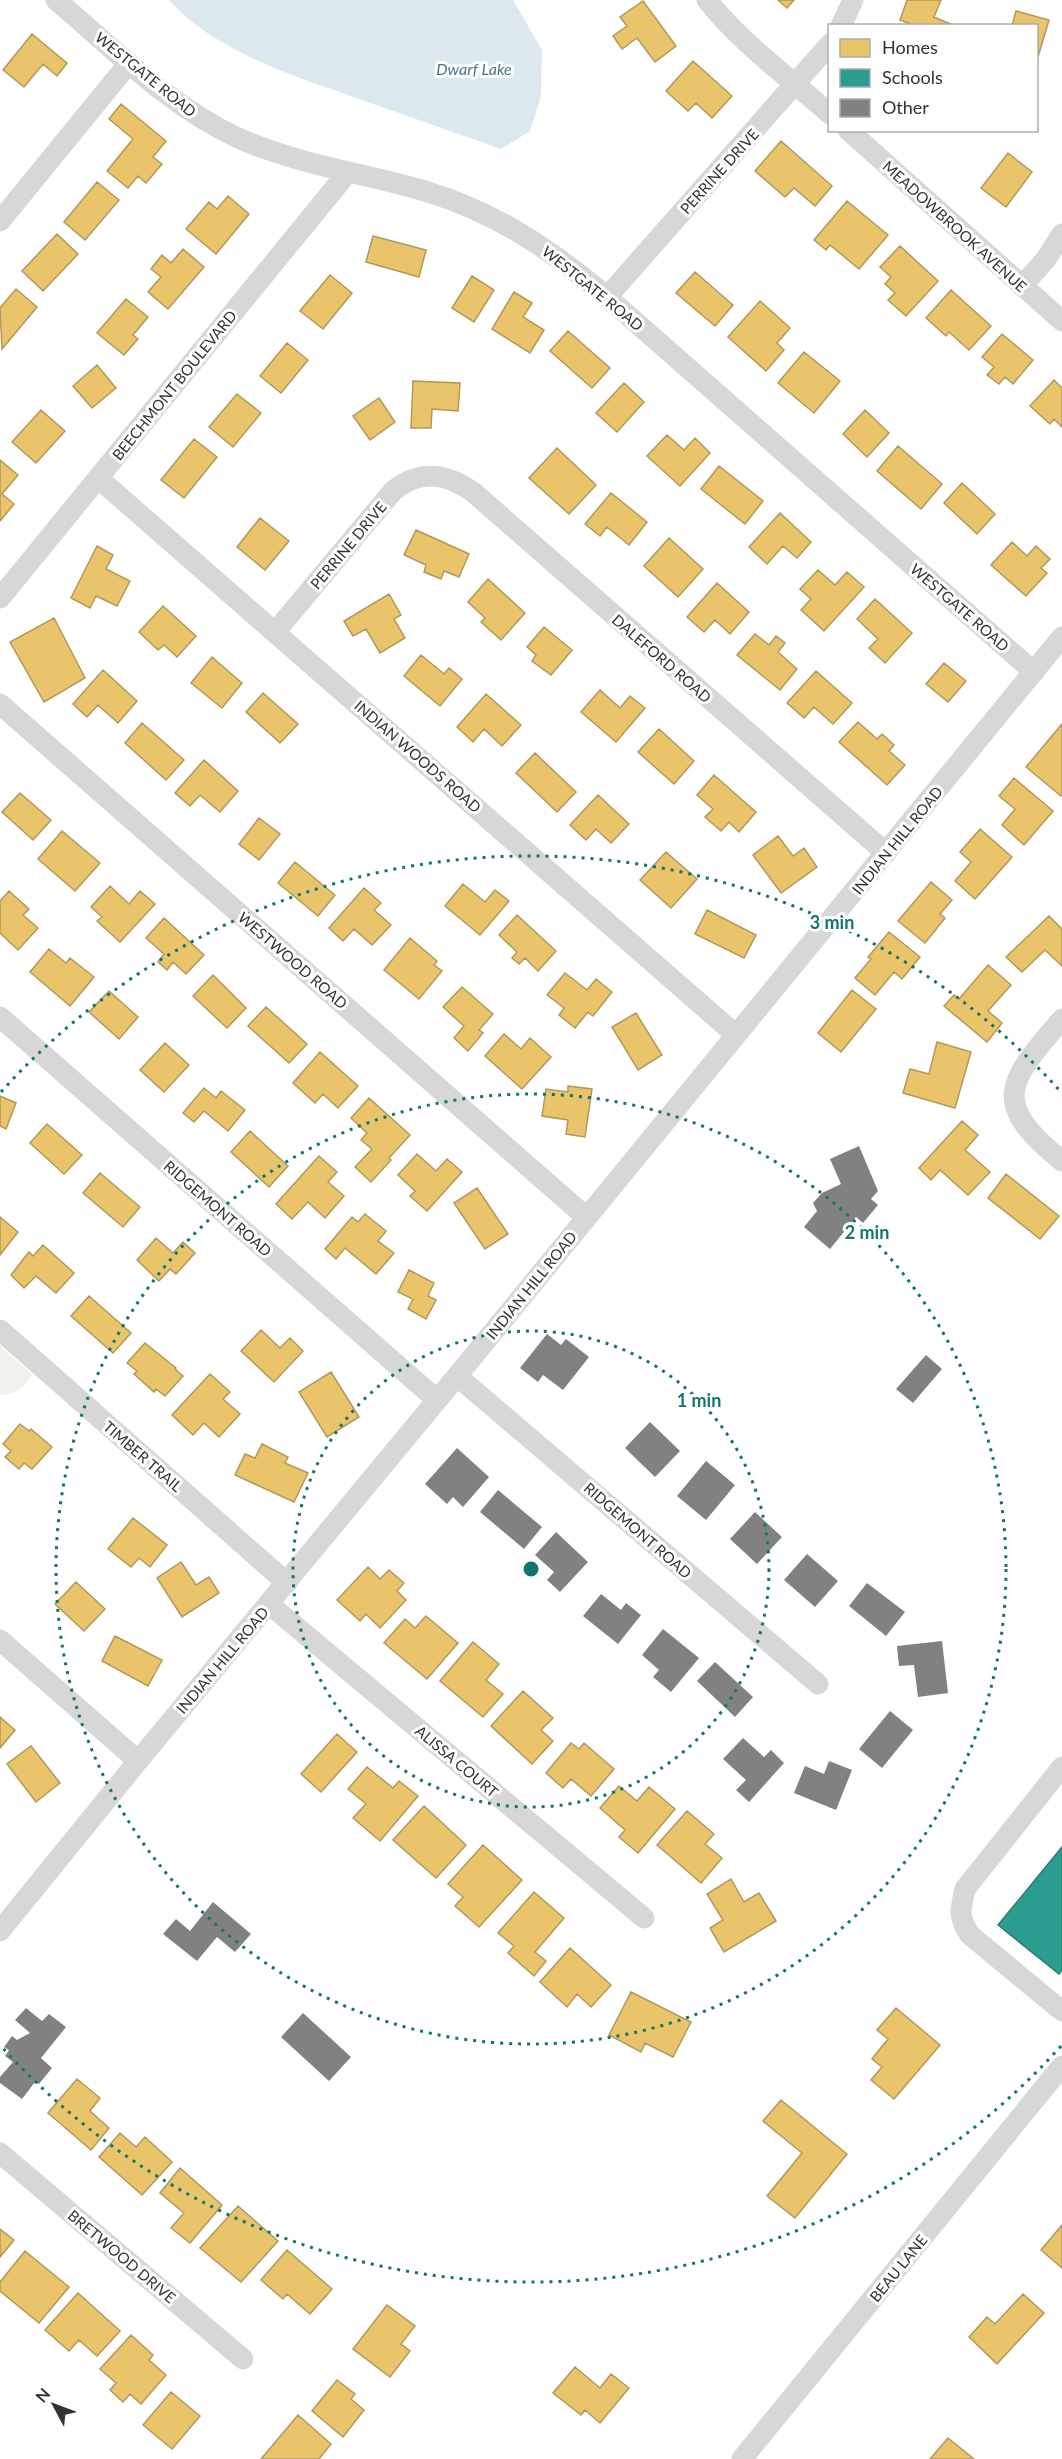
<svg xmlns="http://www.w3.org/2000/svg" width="1062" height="2459" font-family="Lato,sans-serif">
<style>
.green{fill:#f0f3ec}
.water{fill:#dbe9ee}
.homes{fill:#e9c46a;stroke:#b2985a;stroke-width:1.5}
.schools{fill:#2a9d8f;stroke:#2d7d73;stroke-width:1.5}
.building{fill:#818181}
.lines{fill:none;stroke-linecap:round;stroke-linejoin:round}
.minor{stroke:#d7d7d7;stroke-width:21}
.ring{fill:none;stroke:#0f766e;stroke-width:3;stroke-dasharray:3 6}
.labels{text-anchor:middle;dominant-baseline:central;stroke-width:6;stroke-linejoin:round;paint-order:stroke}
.street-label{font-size:15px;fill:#333;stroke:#fff}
.water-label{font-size:16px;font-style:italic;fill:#46778f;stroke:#fff}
.centre{fill:#0f766e;stroke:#fff;stroke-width:3}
.ring-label{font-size:18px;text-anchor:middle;font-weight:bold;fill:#0f766e;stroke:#fff;stroke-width:6;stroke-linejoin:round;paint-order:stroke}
</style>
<rect width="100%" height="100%" fill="#fff"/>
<path class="green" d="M 0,1346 L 32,1374 C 24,1388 16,1395 0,1395 Z"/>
<path class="water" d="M 169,0 L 513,0 L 542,50 L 541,96 L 530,131 L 501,149 C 455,133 408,116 362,100 C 297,77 216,53 169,0 Z"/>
<path class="homes" d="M 778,0 L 794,0 L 787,8 Z
M 907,0 L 941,0 L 934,17 L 955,26 L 916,26 L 900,20 Z
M 643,1 L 676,46 L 655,62 L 637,38 L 622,49 L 613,36 L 627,26 L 620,17 Z
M 1016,11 L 1049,20 L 1038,57 L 1036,26 L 1012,26 Z
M 32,34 L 67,63 L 57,76 L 43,64 L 24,87 L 3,70 Z
M 693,61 L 732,96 L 712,118 L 696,103 L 688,111 L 666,91 Z
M 121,104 L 166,141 L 153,157 L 162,164 L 146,183 L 138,176 L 128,188 L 107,171 L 133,139 L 109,119 Z
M 781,141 L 832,186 L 815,206 L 794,188 L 785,197 L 755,171 Z
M 1008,153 L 1032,172 L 1006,207 L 981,188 Z
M 97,182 L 119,200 L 85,240 L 64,222 Z
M 228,196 L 249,214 L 216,254 L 186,229 L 209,202 L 217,209 Z
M 847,201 L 888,235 L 859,269 L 830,245 L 826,250 L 814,240 Z
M 57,234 L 78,254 L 43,291 L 22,271 Z
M 373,236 L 426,250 L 419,277 L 366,262 Z
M 900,246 L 938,281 L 906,316 L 888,300 L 895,293 L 885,284 L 891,277 L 880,267 Z
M 183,249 L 204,267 L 168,309 L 148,292 L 161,277 L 151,269 L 162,255 L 171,263 Z
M 695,272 L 733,305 L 715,326 L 676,293 Z
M 330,275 L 352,293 L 323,329 L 300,311 Z
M 472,276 L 494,290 L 474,322 L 452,308 Z
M 16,289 L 37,307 L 2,349 L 0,308 Z
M 951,290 L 991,326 L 969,350 L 949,332 L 946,336 L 926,318 Z
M 514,292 L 532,303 L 523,317 L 544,330 L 530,353 L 492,329 Z
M 126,299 L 148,317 L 133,335 L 138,339 L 124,355 L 97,333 Z
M 760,301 L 790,328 L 777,343 L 784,350 L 766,371 L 728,337 Z
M 568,331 L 610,368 L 592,388 L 550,351 Z
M 1002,334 L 1033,360 L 1013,384 L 1005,377 L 999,384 L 987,375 L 994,367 L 982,357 Z
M 287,343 L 308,360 L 281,393 L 260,376 Z
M 804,352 L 840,381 L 814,413 L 778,383 Z
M 97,365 L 116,388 L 92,408 L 73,386 Z
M 1054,380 L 1062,388 L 1062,427 L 1054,419 L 1050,424 L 1030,406 Z
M 413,381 L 460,383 L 458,411 L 432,409 L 431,428 L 411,428 Z
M 624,383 L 644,402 L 617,432 L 596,413 Z
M 237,394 L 261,413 L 233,447 L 209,427 Z
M 379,398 L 395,422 L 370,440 L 353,416 Z
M 41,410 L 65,431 L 36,463 L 12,442 Z
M 865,410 L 889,433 L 867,457 L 843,434 Z
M 667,435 L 684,450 L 695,438 L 710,453 L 680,486 L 647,456 Z
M 194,439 L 217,457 L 184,498 L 161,480 Z
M 898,446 L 942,484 L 921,509 L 877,471 Z
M 557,448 L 596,485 L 569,514 L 529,478 Z
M 0,460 L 18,475 L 2,494 L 14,504 L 0,521 Z
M 719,466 L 763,501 L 745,524 L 701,489 Z
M 962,483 L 995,514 L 977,534 L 944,503 Z
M 611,493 L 647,522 L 629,545 L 607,527 L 600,536 L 585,524 Z
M 780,513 L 811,542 L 797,558 L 783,546 L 767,564 L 749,547 Z
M 260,518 L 289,541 L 265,570 L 237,547 Z
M 416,530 L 469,554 L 459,577 L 444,571 L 441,579 L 424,572 L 426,565 L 404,555 Z
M 669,538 L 703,569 L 678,597 L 644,566 Z
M 1012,542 L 1027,556 L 1036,546 L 1050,559 L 1041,568 L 1047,573 L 1026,596 L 991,565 Z
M 97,546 L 113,555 L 106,569 L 130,581 L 117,606 L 96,596 L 90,608 L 71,598 Z
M 818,570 L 835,585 L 847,572 L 864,587 L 824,631 L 801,610 L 811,599 L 800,589 Z
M 488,579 L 525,613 L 501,640 L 481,622 L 485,618 L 468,602 Z
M 717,583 L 749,612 L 730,634 L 715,620 L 704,632 L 687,617 Z
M 389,594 L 401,615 L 394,619 L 405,638 L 380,653 L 366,629 L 353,636 L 344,621 Z
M 875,599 L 912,633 L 885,663 L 869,648 L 878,639 L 857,619 Z
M 163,606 L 196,636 L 177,657 L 164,645 L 158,650 L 139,632 Z
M 54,618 L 85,678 L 44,702 L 10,642 Z
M 544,627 L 572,650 L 551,675 L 532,661 L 536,655 L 527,647 Z
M 755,634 L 769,645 L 776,636 L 785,643 L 778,652 L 797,669 L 780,690 L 737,655 Z
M 421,655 L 444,674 L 449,668 L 462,679 L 440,706 L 404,676 Z
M 212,657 L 242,683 L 222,708 L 191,683 Z
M 944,663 L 966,681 L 948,702 L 926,684 Z
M 103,670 L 137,701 L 118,723 L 98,705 L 87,717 L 73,704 Z
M 816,671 L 852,703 L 833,724 L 814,707 L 804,718 L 787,703 Z
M 600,690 L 620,708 L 630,696 L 645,708 L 616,742 L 581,712 Z
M 263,693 L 298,724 L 280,743 L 246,712 Z
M 486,694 L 521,725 L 502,746 L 484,729 L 473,742 L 457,727 Z
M 858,722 L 877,739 L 882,734 L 894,745 L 889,751 L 905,765 L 887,785 L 839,742 Z
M 142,723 L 184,760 L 166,780 L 125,743 Z
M 1062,724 L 1062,795 L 1061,796 L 1026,767 Z
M 659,729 L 694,761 L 674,784 L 638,752 Z
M 535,753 L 576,792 L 557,812 L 516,773 Z
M 204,760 L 238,791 L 220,812 L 200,795 L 190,806 L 175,793 Z
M 714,775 L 756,812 L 739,832 L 729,822 L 721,831 L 705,817 L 713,809 L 697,795 Z
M 1014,778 L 1053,811 L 1024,845 L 1002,825 L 1015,809 L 999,796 Z
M 20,793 L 51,820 L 33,840 L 2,812 Z
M 598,795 L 629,824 L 611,843 L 596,829 L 586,840 L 570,825 Z
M 259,818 L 280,834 L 259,860 L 239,844 Z
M 980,829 L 1012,857 L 975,899 L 955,881 L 971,862 L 960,852 Z
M 62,831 L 100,863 L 75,891 L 38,859 Z
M 778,836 L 793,856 L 804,848 L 817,867 L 781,893 L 753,855 Z
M 666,852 L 697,879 L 671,908 L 640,880 Z
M 295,862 L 335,895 L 318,916 L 278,883 Z
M 931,882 L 952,900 L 940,914 L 945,918 L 925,943 L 898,921 Z
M 463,884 L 485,902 L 495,890 L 509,901 L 480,935 L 445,906 Z
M 110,886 L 129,904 L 140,891 L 155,904 L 120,942 L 97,921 L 102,917 L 91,907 Z
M 364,888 L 381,903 L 374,910 L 391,925 L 372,945 L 354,929 L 343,941 L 329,928 Z
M 9,891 L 29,909 L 23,915 L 38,928 L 18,950 L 0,933 L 0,901 Z
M 707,910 L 756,935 L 744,958 L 695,934 Z
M 517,915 L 556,951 L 538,971 L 525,958 L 519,964 L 512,958 L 517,952 L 499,935 Z
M 1049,916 L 1062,929 L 1062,966 L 1045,950 L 1022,972 L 1006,957 Z
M 164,918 L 204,955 L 186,974 L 173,962 L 167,970 L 158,962 L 164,954 L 146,938 Z
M 889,932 L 920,957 L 902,979 L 894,972 L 875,995 L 855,978 L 871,959 L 868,957 Z
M 410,938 L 437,961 L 434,965 L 442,971 L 419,999 L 384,970 Z
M 49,949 L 66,963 L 70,958 L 94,977 L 70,1006 L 30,972 Z
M 988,965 L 1011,985 L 988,1011 L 1002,1023 L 987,1042 L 944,1006 L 954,995 L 959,999 Z
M 565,973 L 587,990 L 596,979 L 612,992 L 593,1016 L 588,1012 L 575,1028 L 559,1015 L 564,1008 L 547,995 Z
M 213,975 L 246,1008 L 227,1028 L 193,996 Z
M 462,987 L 493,1014 L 479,1030 L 483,1033 L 468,1051 L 454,1038 L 464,1026 L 443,1007 Z
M 852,990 L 876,1009 L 841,1052 L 818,1033 Z
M 109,991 L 138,1017 L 119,1039 L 89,1012 Z
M 266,1007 L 307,1044 L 289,1063 L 248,1026 Z
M 636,1013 L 662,1055 L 638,1070 L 612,1027 Z
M 504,1034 L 521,1049 L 530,1038 L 551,1057 L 522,1089 L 485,1056 Z
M 937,1042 L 971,1052 L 955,1108 L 903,1093 L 910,1069 L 929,1074 Z
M 165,1043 L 189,1065 L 164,1092 L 140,1070 Z
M 320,1052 L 358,1086 L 338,1108 L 323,1094 L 315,1103 L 293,1083 Z
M 568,1086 L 592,1089 L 585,1137 L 566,1134 L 568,1120 L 542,1116 L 546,1089 L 568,1092 Z
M 204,1088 L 216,1098 L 221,1091 L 245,1110 L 228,1131 L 204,1111 L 194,1122 L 183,1113 Z
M 0,1096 L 16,1103 L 6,1129 L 0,1126 Z
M 369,1098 L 410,1135 L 389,1158 L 391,1160 L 371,1182 L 355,1167 L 372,1149 L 361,1140 L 367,1133 L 351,1118 Z
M 962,1121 L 978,1135 L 965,1150 L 990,1172 L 968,1195 L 940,1170 L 931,1180 L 919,1168 Z
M 47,1124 L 82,1155 L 64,1174 L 30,1143 Z
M 250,1131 L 288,1166 L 269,1187 L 231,1152 Z
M 417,1154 L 436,1171 L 447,1159 L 462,1172 L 427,1211 L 410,1196 L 415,1191 L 398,1175 Z
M 319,1156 L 337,1172 L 328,1182 L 344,1196 L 325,1218 L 308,1202 L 292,1219 L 276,1204 Z
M 100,1173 L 140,1207 L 123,1227 L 83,1193 Z
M 1006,1174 L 1059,1216 L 1040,1239 L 988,1198 Z
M 477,1188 L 508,1234 L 485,1249 L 454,1203 Z
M 365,1214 L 386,1231 L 378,1241 L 394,1253 L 376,1274 L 345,1248 L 336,1259 L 325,1249 L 352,1217 L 358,1222 Z
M 0,1217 L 18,1232 L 0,1255 Z
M 156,1238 L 173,1253 L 183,1242 L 195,1253 L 176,1274 L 170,1269 L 159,1281 L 137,1260 Z
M 43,1245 L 74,1273 L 56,1293 L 36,1276 L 24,1288 L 11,1275 L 29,1252 L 33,1256 Z
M 409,1270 L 434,1283 L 428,1296 L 436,1300 L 426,1319 L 408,1309 L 413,1299 L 398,1292 Z
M 89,1296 L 131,1333 L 113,1353 L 71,1316 Z
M 261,1330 L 280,1348 L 290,1338 L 303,1351 L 274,1382 L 241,1351 Z
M 145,1343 L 176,1368 L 175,1369 L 183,1376 L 165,1396 L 156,1389 L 154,1392 L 134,1374 L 137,1371 L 127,1363 Z
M 331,1372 L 359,1417 L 327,1437 L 299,1392 Z
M 210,1374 L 230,1392 L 223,1399 L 240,1414 L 219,1437 L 204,1423 L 193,1435 L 172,1415 Z
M 20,1424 L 29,1431 L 31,1429 L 52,1447 L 32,1469 L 24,1463 L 19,1469 L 5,1457 L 11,1451 L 3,1444 Z
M 262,1444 L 288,1457 L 285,1463 L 308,1473 L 294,1502 L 235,1475 L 245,1454 L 255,1458 Z
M 133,1518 L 167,1545 L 150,1567 L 139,1558 L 131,1567 L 108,1549 Z
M 181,1562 L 196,1585 L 209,1577 L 219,1593 L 182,1617 L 157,1578 Z
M 368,1567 L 380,1579 L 389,1570 L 404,1583 L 397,1591 L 406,1600 L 380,1628 L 366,1614 L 360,1621 L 337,1600 Z
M 76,1582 L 105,1609 L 84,1631 L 55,1604 Z
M 426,1616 L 458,1643 L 427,1679 L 384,1643 L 405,1619 L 415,1628 Z
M 115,1636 L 162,1660 L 148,1686 L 102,1661 Z
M 473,1642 L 499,1664 L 486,1680 L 503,1694 L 483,1717 L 440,1681 Z
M 523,1691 L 553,1718 L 541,1730 L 553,1741 L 532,1764 L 491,1726 Z
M 0,1717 L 15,1730 L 0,1748 Z
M 337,1734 L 357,1752 L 321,1792 L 301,1774 Z
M 571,1743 L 579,1749 L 584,1743 L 614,1769 L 591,1796 L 571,1779 L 563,1788 L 546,1773 Z
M 31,1746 L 60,1783 L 36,1802 L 7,1764 Z
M 367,1767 L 393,1788 L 399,1781 L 418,1796 L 380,1841 L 353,1818 L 366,1804 L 348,1789 Z
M 619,1786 L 637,1801 L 649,1787 L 675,1809 L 638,1853 L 619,1837 L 625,1830 L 600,1808 Z
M 424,1806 L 466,1845 L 436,1878 L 393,1840 Z
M 687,1811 L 714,1834 L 705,1844 L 722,1858 L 701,1883 L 657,1845 Z
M 483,1845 L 522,1880 L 479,1927 L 455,1906 L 463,1897 L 448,1884 Z
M 731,1879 L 744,1902 L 759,1893 L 776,1921 L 724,1952 L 710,1928 L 723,1920 L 707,1894 Z
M 534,1892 L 564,1918 L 535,1952 L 546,1961 L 534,1976 L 508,1953 L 514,1946 L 498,1933 Z
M 570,1948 L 611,1985 L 591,2007 L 577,1994 L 567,2007 L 540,1982 Z
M 631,1992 L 691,2022 L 673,2057 L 645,2043 L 641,2052 L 609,2035 Z
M 896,2008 L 940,2045 L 894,2099 L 871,2080 L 882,2067 L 872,2059 L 888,2039 L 877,2030 Z
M 77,2079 L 100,2098 L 90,2111 L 109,2128 L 91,2150 L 48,2113 Z
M 781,2100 L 847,2154 L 795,2218 L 767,2196 L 802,2153 L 763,2121 Z
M 120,2133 L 136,2147 L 145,2137 L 172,2162 L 142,2195 L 99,2157 Z
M 180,2168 L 222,2205 L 190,2243 L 171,2228 L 184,2213 L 160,2193 Z
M 238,2206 L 278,2241 L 241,2282 L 200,2248 Z
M 1062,2225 L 1062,2268 L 1041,2250 Z
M 0,2229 L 14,2240 L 0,2257 Z
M 287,2250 L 332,2289 L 310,2314 L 287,2294 L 283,2299 L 261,2280 Z
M 25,2251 L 69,2287 L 39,2323 L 0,2291 L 0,2282 Z
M 78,2293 L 120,2331 L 97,2356 L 79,2340 L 69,2351 L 45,2330 Z
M 1023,2294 L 1044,2313 L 997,2364 L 969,2337 L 987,2317 L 995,2324 Z
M 387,2305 L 415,2326 L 401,2344 L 410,2351 L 390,2377 L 353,2349 Z
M 131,2335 L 153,2355 L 149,2360 L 166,2375 L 141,2404 L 130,2394 L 123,2402 L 110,2390 L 116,2383 L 100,2369 Z
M 575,2367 L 600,2388 L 611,2374 L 629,2388 L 600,2423 L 585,2410 L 581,2415 L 553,2393 Z
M 337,2380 L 355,2394 L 351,2399 L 364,2410 L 343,2437 L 312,2411 Z
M 171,2392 L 200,2416 L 172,2449 L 143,2425 Z
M 298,2415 L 331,2444 L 319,2459 L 261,2459 Z
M 948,2438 L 974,2459 L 930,2459 Z"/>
<path class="schools" d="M 1062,1847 L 1062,1970 L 1059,1974 L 998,1925 Z"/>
<path class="building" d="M 859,1146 L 878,1191 L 871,1199 L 878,1205 L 863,1223 L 856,1217 L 830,1249 L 804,1227 L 817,1211 L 813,1203 L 822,1193 L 841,1184 L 830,1159 Z
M 547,1334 L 561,1345 L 566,1339 L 589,1357 L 563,1390 L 543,1375 L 538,1382 L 520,1368 Z
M 926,1355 L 942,1369 L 913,1403 L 896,1389 Z
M 650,1422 L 680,1451 L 655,1477 L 625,1448 Z
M 457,1448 L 489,1477 L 463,1507 L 453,1497 L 447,1504 L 425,1484 Z
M 706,1461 L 735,1485 L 706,1520 L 677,1496 Z
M 498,1490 L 542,1527 L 524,1549 L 480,1512 Z
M 755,1512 L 782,1537 L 757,1564 L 730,1539 Z
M 556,1532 L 588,1562 L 560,1592 L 547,1580 L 554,1572 L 535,1555 Z
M 807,1554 L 838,1581 L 815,1607 L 784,1580 Z
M 867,1583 L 905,1612 L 886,1636 L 849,1606 Z
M 601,1594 L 621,1610 L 626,1603 L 641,1615 L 618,1644 L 583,1616 Z
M 663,1629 L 699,1658 L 671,1692 L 653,1677 L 659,1670 L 642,1655 Z
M 942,1641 L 948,1693 L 918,1697 L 914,1665 L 899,1666 L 897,1646 Z
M 715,1662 L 753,1697 L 735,1717 L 697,1681 Z
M 890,1711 L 913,1730 L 882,1768 L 859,1749 Z
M 743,1738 L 764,1757 L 771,1750 L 784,1763 L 749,1802 L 736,1790 L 746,1780 L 723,1759 Z
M 829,1761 L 852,1770 L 836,1810 L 794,1793 L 805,1766 L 824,1774 Z
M 213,1902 L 251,1934 L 235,1952 L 217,1937 L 197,1961 L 163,1934 L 176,1919 L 190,1931 Z
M 26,2008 L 42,2021 L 49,2014 L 66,2027 L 41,2058 L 52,2068 L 39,2084 L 35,2082 L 22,2099 L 0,2083 L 0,2077 L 13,2062 L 5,2056 L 9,2050 L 4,2047 L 12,2036 L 17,2040 L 30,2033 L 15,2020 Z
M 303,2013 L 351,2057 L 329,2081 L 281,2037 Z"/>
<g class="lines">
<path class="minor" d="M 56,0 C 113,48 168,105 236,137 C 297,165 365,173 428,192 C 497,213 553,251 607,297 L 1034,672
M 707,0 C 741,43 788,77 830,114
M 841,26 L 853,0
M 848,130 L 1062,321
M 0,221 L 129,63
M 1022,286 L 1046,259 L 1062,234
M 607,297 L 830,44
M 98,478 L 736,1035
M 0,598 L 348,172
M 276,631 L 393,491 C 420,469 446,473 473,492 L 886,853
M 0,704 L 586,1217
M 0,1017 L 437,1400
M 1062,1019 C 1008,1082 989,1102 1062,1161
M 0,1330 L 287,1583
M 457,1376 L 818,1684
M 269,1604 L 644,1918
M 0,1640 L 138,1761
M 1062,1767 L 965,1889 C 960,1910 958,1917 970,1935 L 1062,2011
M 0,1931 L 138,1761 L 457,1376 L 1062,637
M 0,2153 L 243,2359
M 742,2459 L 1062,2066"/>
</g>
<g class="ring">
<circle cx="531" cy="1569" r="238"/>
<circle cx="531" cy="1569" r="475"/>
<path d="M1061 2046A713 713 0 0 1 1 2046M1 1092A713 713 0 0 1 1061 1092"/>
</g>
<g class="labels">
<g class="street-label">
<text transform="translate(146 74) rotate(39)">WESTGATE ROAD</text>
<text transform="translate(719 171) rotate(-48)">PERRINE DRIVE</text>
<text transform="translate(955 226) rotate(42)">MEADOWBROOK AVENUE</text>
<text transform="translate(593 288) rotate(39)">WESTGATE ROAD</text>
<text transform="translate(174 385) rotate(-51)">BEECHMONT BOULEVARD</text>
<text transform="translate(348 545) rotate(-50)">PERRINE DRIVE</text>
<text transform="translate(960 607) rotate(41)">WESTGATE ROAD</text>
<text transform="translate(662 658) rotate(41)">DALEFORD ROAD</text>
<text transform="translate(418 756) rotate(41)">INDIAN WOODS ROAD</text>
<text transform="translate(897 840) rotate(-51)">INDIAN HILL ROAD</text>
<text transform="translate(293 960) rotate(41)">WESTWOOD ROAD</text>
<text transform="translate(218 1208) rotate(41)">RIDGEMONT ROAD</text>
<text transform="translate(531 1285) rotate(-51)">INDIAN HILL ROAD</text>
<text transform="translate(143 1456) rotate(41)">TIMBER TRAIL</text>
<text transform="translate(638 1530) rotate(41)">RIDGEMONT ROAD</text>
<text transform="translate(222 1660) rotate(-50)">INDIAN HILL ROAD</text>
<text transform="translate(457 1761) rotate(40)">ALISSA COURT</text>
<text transform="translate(122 2256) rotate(40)">BRETWOOD DRIVE</text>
<text transform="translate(898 2268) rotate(-51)">BEAU LANE</text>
</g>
<g class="water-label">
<text x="474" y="68">Dwarf Lake</text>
</g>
</g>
<circle cx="531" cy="1569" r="9" class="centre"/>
<g class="ring-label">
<text x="832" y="929">3 min</text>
<text x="867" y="1239">2 min</text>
<text x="699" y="1407">1 min</text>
</g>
<rect x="828" y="24" width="210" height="108" fill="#ffffff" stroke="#adadad" stroke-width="1.5"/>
<rect x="840" y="39" width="30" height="18" fill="#e9c46a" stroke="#adadad" stroke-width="1.5"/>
<text x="882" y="54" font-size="18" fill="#333333">Homes</text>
<rect x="840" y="69" width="30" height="18" fill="#2a9d8f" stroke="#adadad" stroke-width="1.5"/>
<text x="882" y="84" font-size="18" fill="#333333">Schools</text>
<rect x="840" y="99" width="30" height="18" fill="#818181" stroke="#adadad" stroke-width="1.5"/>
<text x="882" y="114" font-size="18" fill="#333333">Other</text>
<g transform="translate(54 2405) rotate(311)" stroke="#ffffff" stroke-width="4.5" paint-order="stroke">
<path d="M0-4.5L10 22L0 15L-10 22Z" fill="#333333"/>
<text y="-9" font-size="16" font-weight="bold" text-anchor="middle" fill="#333333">N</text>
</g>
</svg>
